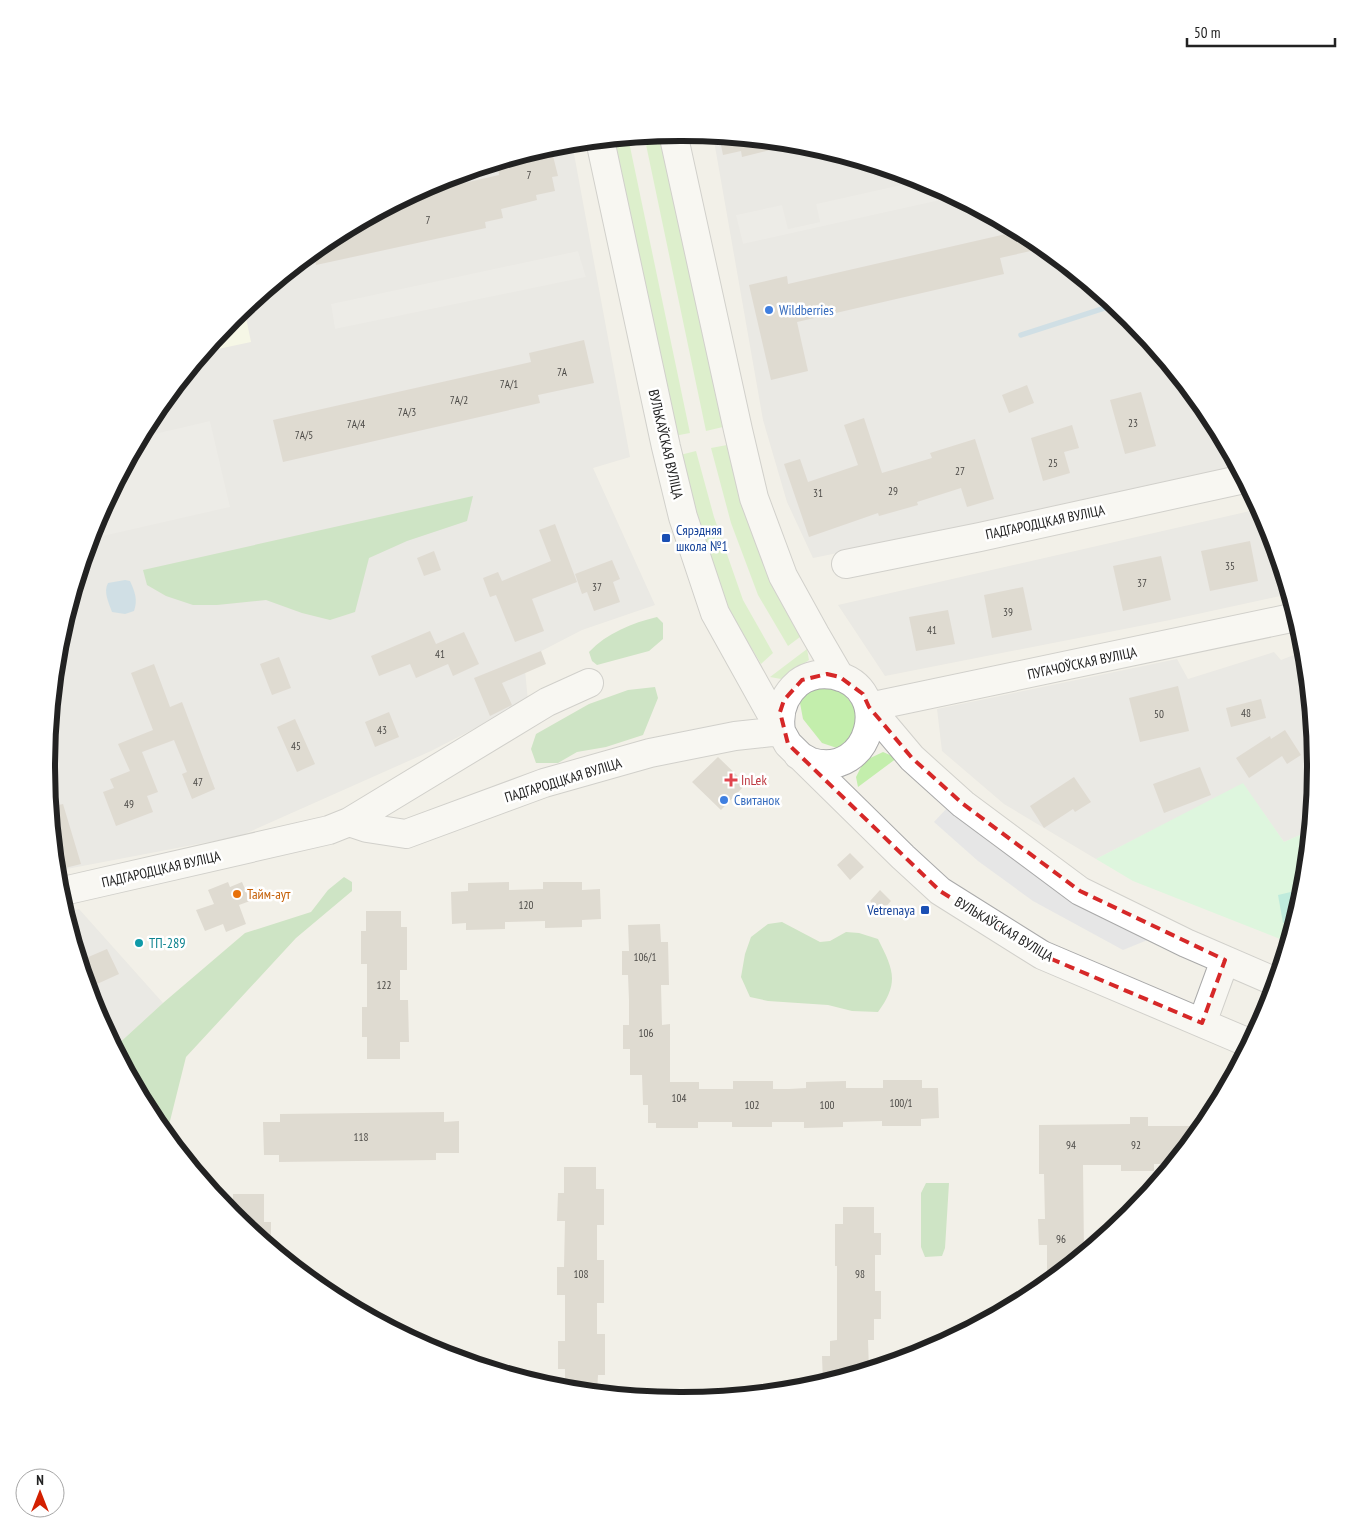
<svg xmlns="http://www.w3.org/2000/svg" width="1362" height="1533" font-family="'PT Sans Narrow',sans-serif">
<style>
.residential{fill:#e0dfdf}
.education{fill:#fbffe4}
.grass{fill:#c3eeac}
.forest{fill:#a3d49b}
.park{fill:#c5fdd2}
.pitch{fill:#82e5ce}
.parking{fill:#e6e6e6}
.water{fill:#a6cbe2}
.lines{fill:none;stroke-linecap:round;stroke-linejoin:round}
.stream{stroke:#a6cbe2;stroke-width:5.5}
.building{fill:#c8c0b7}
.minor-casing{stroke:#a9a9a9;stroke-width:30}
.minor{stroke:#fff;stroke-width:28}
.marked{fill:none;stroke:#d62828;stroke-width:4;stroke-dasharray:10 6;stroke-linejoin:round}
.shop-dot{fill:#3f7fe0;stroke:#fff;stroke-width:2}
.transit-dot{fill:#1a4fb4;stroke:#fff;stroke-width:2}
.health-dot{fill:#e0444e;stroke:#fff;stroke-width:2}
.food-dot{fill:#e8710a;stroke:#fff;stroke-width:2}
.culture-dot{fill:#0f9aa8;stroke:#fff;stroke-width:2}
.labels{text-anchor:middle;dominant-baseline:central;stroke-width:5;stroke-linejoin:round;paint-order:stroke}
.number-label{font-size:11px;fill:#4c4a47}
.shop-label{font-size:14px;fill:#366cbe;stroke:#fff;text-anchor:start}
.street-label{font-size:14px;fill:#222;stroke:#fff}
.transit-label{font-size:14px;fill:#164399;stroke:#fff;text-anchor:start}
.health-label{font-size:14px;fill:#be3a42;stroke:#fff;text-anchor:start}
.food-label{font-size:14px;fill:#c56008;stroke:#fff;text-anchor:start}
.culture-label{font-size:14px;fill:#0d838f;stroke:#fff;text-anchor:start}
.rim{fill:none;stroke:#222;stroke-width:6}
</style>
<rect width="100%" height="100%" fill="#f2f0e8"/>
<path class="residential" d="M 713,135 L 805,144 L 924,180 L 1034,239 L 1130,318 L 1209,414 L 1239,471 L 813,558 L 787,502 L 763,420 Z
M 572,143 L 630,457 L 593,468 L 655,605 L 582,630 L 524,660 L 528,701 L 431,751 L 240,836 L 56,871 L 46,766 L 59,642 L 95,523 L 153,414 L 232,317 L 329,239 L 438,180 L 557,144 Z
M 1259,509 L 1268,524 L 1289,594 L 1170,620 L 885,676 L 838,605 Z
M 1304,651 L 1316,767 L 1309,831 L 1284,842 L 1243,784 L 1096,859 L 1004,804 L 942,751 L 937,709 L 1177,659 L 1188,679 L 1274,652 L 1281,660 Z
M 79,909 L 163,1003 L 115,1047 L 94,1009 L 65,912 Z"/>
<path class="education" d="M 244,308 L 251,342 L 204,352 L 232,317 Z"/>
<path class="grass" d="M 660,134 L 723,427 L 706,431 L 644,135 Z
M 628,137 L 690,433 L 674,436 L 611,139 Z
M 727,445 L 744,510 L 773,588 L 800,637 L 788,646 L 758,595 L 731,523 L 711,448 Z
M 696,451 L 714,517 L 743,600 L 773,653 L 761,664 L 730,612 L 702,530 L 680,455 Z
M 807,649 L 809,660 L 781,679 L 770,677 Z
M 837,686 L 854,706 L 862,723 L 850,746 L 837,748 L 822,743 L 803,719 L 800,703 L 809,688 Z
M 883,752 L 897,758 L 858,787 L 856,777 L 864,761 Z"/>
<path class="forest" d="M 473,496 L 467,521 L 407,541 L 369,558 L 355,612 L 330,620 L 302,613 L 266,600 L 217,605 L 193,605 L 166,596 L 147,585 L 143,570 Z
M 657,617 L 663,623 L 663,639 L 649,651 L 597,665 L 592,661 L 589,652 C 607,633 632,623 657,617 Z
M 655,687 L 658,698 L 643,735 L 606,747 L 577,752 L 558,763 L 536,763 L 531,749 L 536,734 L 589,704 L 628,690 Z
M 344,877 L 352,882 L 352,891 L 296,938 L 186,1057 L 169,1125 L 162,1130 L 153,1119 L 115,1047 L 163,1003 L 245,933 L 311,912 L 328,890 Z
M 782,922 L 820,942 L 830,941 L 846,932 L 859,933 L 878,939 C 893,969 900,982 878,1012 L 852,1011 L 828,1005 L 768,1001 L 750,997 L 741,977 L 745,954 L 751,937 L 768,924 Z
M 926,1183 L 949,1183 L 945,1248 L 942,1256 L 925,1257 L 921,1247 L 921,1193 Z"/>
<path class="park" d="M 1243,783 L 1284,842 L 1309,831 L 1303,891 L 1288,942 L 1133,881 L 1096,859 Z"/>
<path class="pitch" d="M 1295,891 L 1298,908 L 1294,921 L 1283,923 L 1278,895 Z"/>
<path class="parking" d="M 923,180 L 944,191 L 945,199 L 743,244 L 736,215 L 782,205 L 788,229 L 820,222 L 816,204 Z
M 578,251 L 586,277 L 335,329 L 331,304 Z
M 210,421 L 230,507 L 90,539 L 95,523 L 141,437 Z
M 947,808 L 993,845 L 1064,894 L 1150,939 L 1123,950 L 1033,901 L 978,861 L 934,822 Z"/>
<path class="water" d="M 125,580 L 130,581 C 135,592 138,600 134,611 L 125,614 L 112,612 C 109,603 103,592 108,583 Z"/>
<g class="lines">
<path class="stream" d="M 1021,335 L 1114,305"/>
</g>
<path class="building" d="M 719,135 L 791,143 L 791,145 L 742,157 L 741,151 L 723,155 Z
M 546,147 L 547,153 L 552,152 L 558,176 L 552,177 L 555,191 L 536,195 L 537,200 L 501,209 L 503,218 L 485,222 L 486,228 L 316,265 L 313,251 L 329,239 L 411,194 L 445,187 L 443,179 L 462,175 L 464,183 L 499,175 L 498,167 L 507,165 L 505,160 Z
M 1019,231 L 1034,239 L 1044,248 L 1000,258 L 1004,274 L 797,322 L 808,371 L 771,380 L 749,285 L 787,276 L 788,284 Z
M 584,340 L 594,383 L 538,395 L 540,403 L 283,462 L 273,420 L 531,362 L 529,353 Z
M 1027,385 L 1034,403 L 1009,413 L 1002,395 Z
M 1141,392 L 1156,446 L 1125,454 L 1110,400 Z
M 864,418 L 882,473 L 932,458 L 930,453 L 975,439 L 994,499 L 967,507 L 961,488 L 917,502 L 918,505 L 879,516 L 878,513 L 809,537 L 784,464 L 800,459 L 808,482 L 858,465 L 844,425 Z
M 1072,425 L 1079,448 L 1064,452 L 1070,473 L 1043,481 L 1031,438 Z
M 555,524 L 577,582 L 532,599 L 544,631 L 515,642 L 496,595 L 490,597 L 483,578 L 498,572 L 502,581 L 551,561 L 539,530 Z
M 1250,541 L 1258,581 L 1210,591 L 1201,551 Z
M 434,551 L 441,570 L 424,576 L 417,558 Z
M 1161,556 L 1171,600 L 1123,611 L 1113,566 Z
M 612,560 L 620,579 L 613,582 L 620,602 L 594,611 L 587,592 L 582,594 L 575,574 Z
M 1023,587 L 1032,630 L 992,638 L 984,595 Z
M 948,610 L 955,644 L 916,651 L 909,617 Z
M 430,631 L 436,644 L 464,632 L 479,664 L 453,676 L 448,664 L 416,678 L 410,664 L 379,676 L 371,656 Z
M 541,651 L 546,664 L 502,683 L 512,705 L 490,716 L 474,678 Z
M 279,657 L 291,688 L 272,695 L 260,664 Z
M 154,664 L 170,707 L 182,702 L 215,789 L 192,799 L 182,774 L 187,772 L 174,740 L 142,752 L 158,792 L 147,796 L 153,812 L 116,826 L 103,792 L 114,788 L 110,779 L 130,771 L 118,744 L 153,730 L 131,673 Z
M 1178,686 L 1189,731 L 1140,742 L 1129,698 Z
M 1261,699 L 1266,718 L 1231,727 L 1226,708 Z
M 389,712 L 399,737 L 375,747 L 365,722 Z
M 295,719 L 315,764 L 297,772 L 277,727 Z
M 1285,730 L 1301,755 L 1287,764 L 1282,756 L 1249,778 L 1236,758 L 1270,736 L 1271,739 Z
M 718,757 L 746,784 L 721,810 L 692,782 Z
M 1200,767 L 1211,795 L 1164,813 L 1153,784 Z
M 1074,777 L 1091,802 L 1075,812 L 1073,809 L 1044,828 L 1030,806 Z
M 63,804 L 81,864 L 65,868 L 53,830 L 50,807 Z
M 850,853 L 864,867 L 850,880 L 837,865 Z
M 228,882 L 230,887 L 242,882 L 250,901 L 239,905 L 246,924 L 226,932 L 223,924 L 205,931 L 196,910 L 214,904 L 208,890 Z
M 509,882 L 509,890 L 543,889 L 543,882 L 582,882 L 582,890 L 600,889 L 601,919 L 582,920 L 582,927 L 545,928 L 545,921 L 505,922 L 505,929 L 466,930 L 466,923 L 452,924 L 451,892 L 468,891 L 468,883 Z
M 880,890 L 891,901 L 881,912 L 870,901 Z
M 366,911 L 401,911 L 401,927 L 407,927 L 407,970 L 400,970 L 400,1000 L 408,1000 L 409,1042 L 400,1042 L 400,1059 L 367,1059 L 367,1037 L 362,1037 L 362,1007 L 367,1007 L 367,964 L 361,964 L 361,931 L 366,931 Z
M 660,924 L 661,942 L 668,942 L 669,985 L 661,985 L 662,1025 L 670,1024 L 670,1082 L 699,1082 L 699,1089 L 733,1089 L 733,1081 L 773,1081 L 773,1089 L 789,1089 L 806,1088 L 806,1082 L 846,1081 L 846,1088 L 883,1088 L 883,1080 L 922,1080 L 922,1088 L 938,1088 L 939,1118 L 921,1119 L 921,1126 L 882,1126 L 882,1121 L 843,1122 L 843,1127 L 804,1128 L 804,1122 L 772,1122 L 772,1127 L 732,1127 L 732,1122 L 698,1122 L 698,1128 L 656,1128 L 656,1123 L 648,1123 L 648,1105 L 643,1105 L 642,1075 L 630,1075 L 630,1049 L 623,1049 L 623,1025 L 629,1025 L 629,1000 L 628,975 L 622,975 L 622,951 L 629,951 L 628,925 Z
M 107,949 L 119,974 L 97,984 L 86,958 Z
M 444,1112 L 444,1122 L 459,1121 L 459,1153 L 436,1153 L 436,1160 L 279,1162 L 279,1155 L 264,1155 L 263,1122 L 280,1122 L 280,1114 Z
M 1130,1117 L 1148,1117 L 1148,1126 L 1204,1126 L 1172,1164 L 1154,1164 L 1154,1171 L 1121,1171 L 1121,1165 L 1083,1165 L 1084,1253 L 1047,1284 L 1047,1245 L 1039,1245 L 1038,1219 L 1045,1219 L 1044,1174 L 1039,1174 L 1039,1125 L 1130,1124 Z
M 564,1167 L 596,1167 L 596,1189 L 604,1189 L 604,1225 L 597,1225 L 597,1260 L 604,1260 L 604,1303 L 597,1303 L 597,1334 L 605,1334 L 605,1375 L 598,1375 L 597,1393 L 565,1390 L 565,1369 L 558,1369 L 558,1341 L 565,1341 L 565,1295 L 557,1295 L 557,1267 L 564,1267 L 565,1221 L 557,1221 L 558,1193 L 564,1193 Z
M 233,1194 L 264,1194 L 264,1222 L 271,1222 L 271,1247 L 233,1216 Z
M 843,1207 L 874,1207 L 874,1233 L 881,1233 L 881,1255 L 875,1255 L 875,1291 L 881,1291 L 881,1319 L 874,1319 L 874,1340 L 868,1340 L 869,1370 L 823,1384 L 822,1356 L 830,1356 L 830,1341 L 837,1340 L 837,1266 L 835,1266 L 835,1224 L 843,1224 Z"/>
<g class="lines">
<defs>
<path id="minor" d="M 673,133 L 738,430 L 754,498 L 783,576 L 815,634 L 840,677
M 600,140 L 666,447 L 683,517 L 715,613 L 788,744 L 903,857 L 940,891 L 1042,955 L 1249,1043
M 846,564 L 980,537 L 1244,479
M 869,707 L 912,758 L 963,804 L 1080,891 L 1186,943 L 1276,982
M 869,707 L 1296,617
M 781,731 C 778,712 783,696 798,683 C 808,675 822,673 834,675 C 895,688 871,780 811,762 C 807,760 802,757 798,755
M 349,822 L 547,702 L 589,683
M 59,892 L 329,830 L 349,822 L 367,828 L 406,834 L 544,783 L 650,753 L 735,736 L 781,731
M 1202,1023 L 1225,960"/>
</defs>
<use href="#minor" class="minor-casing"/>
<use href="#minor" class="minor"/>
</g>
<path d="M0 0H1362V1533H0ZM 827,674 L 840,677 L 863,694 L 869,707 L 912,758 L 963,804 L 1080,891 L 1225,960 L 1202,1023 L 1042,955 L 940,891 L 788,744 L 780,712 L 784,700 L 802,680 Z" fill="#f2f0e8" fill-opacity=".55" fill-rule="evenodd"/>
<path class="marked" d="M 827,674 L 840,677 L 863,694 L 869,707 L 912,758 L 963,804 L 1080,891 L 1225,960 L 1202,1023 L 1042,955 L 940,891 L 788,744 L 780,712 L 784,700 L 802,680 Z"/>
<g class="shop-dot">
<circle cx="769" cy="310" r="5"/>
<circle cx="724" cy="800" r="5"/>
</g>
<g class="transit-dot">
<rect x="661" y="533" width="10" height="10" rx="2.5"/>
<rect x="920" y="905" width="10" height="10" rx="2.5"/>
</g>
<path class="health-dot" d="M728.5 772.5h5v5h5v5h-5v5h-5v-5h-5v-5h5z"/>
<circle class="food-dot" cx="237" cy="894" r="5"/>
<circle class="culture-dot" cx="139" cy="943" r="5"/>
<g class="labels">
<g class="number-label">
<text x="529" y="175">7</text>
<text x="428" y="220">7</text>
<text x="562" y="372">7А</text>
<text x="509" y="384">7А/1</text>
<text x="459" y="400">7А/2</text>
<text x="407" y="412">7А/3</text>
<text x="1133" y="423">23</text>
<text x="356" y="424">7А/4</text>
<text x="304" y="435">7А/5</text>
<text x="1053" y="463">25</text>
<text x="960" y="471">27</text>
<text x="893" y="491">29</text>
<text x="818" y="493">31</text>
<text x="1230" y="566">35</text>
<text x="1142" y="583">37</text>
<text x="597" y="587">37</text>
<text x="1008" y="612">39</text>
<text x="932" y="630">41</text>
<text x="440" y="654">41</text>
<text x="1246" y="713">48</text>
<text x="1159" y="714">50</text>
<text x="382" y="730">43</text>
<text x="296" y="746">45</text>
<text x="198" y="782">47</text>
<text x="129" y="804">49</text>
<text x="526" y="905">120</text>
<text x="645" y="957">106/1</text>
<text x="384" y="985">122</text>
<text x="646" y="1033">106</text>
<text x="679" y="1098">104</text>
<text x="901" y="1103">100/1</text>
<text x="752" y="1105">102</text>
<text x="827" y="1105">100</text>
<text x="361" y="1137">118</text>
<text x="1071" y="1145">94</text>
<text x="1136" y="1145">92</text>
<text x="1061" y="1239">96</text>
<text x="581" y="1274">108</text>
<text x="860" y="1274">98</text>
</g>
<g class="shop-label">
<text x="779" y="310">Wildberries</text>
<text x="734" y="800">Свитанок</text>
</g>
<g class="street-label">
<text transform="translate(666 444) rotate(77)">ВУЛЬКАЎСКАЯ ВУЛІЦА</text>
<text transform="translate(1045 522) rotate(-12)">ПАДГАРОДЦКАЯ ВУЛІЦА</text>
<text transform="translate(1082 663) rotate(-12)">ПУГАЧОЎСКАЯ ВУЛІЦА</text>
<text transform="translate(563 780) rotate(-17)">ПАДГАРОДЦКАЯ ВУЛІЦА</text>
<text transform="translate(161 869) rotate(-13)">ПАДГАРОДЦКАЯ ВУЛІЦА</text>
<text transform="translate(1004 929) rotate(31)">ВУЛЬКАЎСКАЯ ВУЛІЦА</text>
</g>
<g class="transit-label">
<text x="676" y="530">Сярэдняя<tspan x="676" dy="16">школа №1</tspan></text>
<text x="915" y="910" text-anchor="end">Vetrenaya</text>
</g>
<g class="health-label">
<text x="741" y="780">InLek</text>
</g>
<g class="food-label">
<text x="247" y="894">Тайм-аут</text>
</g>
<g class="culture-label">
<text x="149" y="943">ТП-289</text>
</g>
</g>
<path d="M0 0H1362V1533H0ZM680 141H682A625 625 0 0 1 1307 766V767A625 625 0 0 1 682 1392H680A625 625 0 0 1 55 767V766A625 625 0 0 1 680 141Z" fill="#fff" fill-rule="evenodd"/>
<path class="rim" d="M680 141H682A625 625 0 0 1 1307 766V767A625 625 0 0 1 682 1392H680A625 625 0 0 1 55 767V766A625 625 0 0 1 680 141Z"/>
<g transform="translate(40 1493)"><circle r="24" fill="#ffffff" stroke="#a7a7a7"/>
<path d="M0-4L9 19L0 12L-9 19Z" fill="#d32000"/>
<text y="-8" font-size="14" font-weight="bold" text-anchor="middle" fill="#222222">N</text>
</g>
<path d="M1187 38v8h148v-8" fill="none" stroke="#222222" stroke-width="2.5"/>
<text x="1194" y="38" font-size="15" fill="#222222" stroke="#ffffff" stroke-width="4" paint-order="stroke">50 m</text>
</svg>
